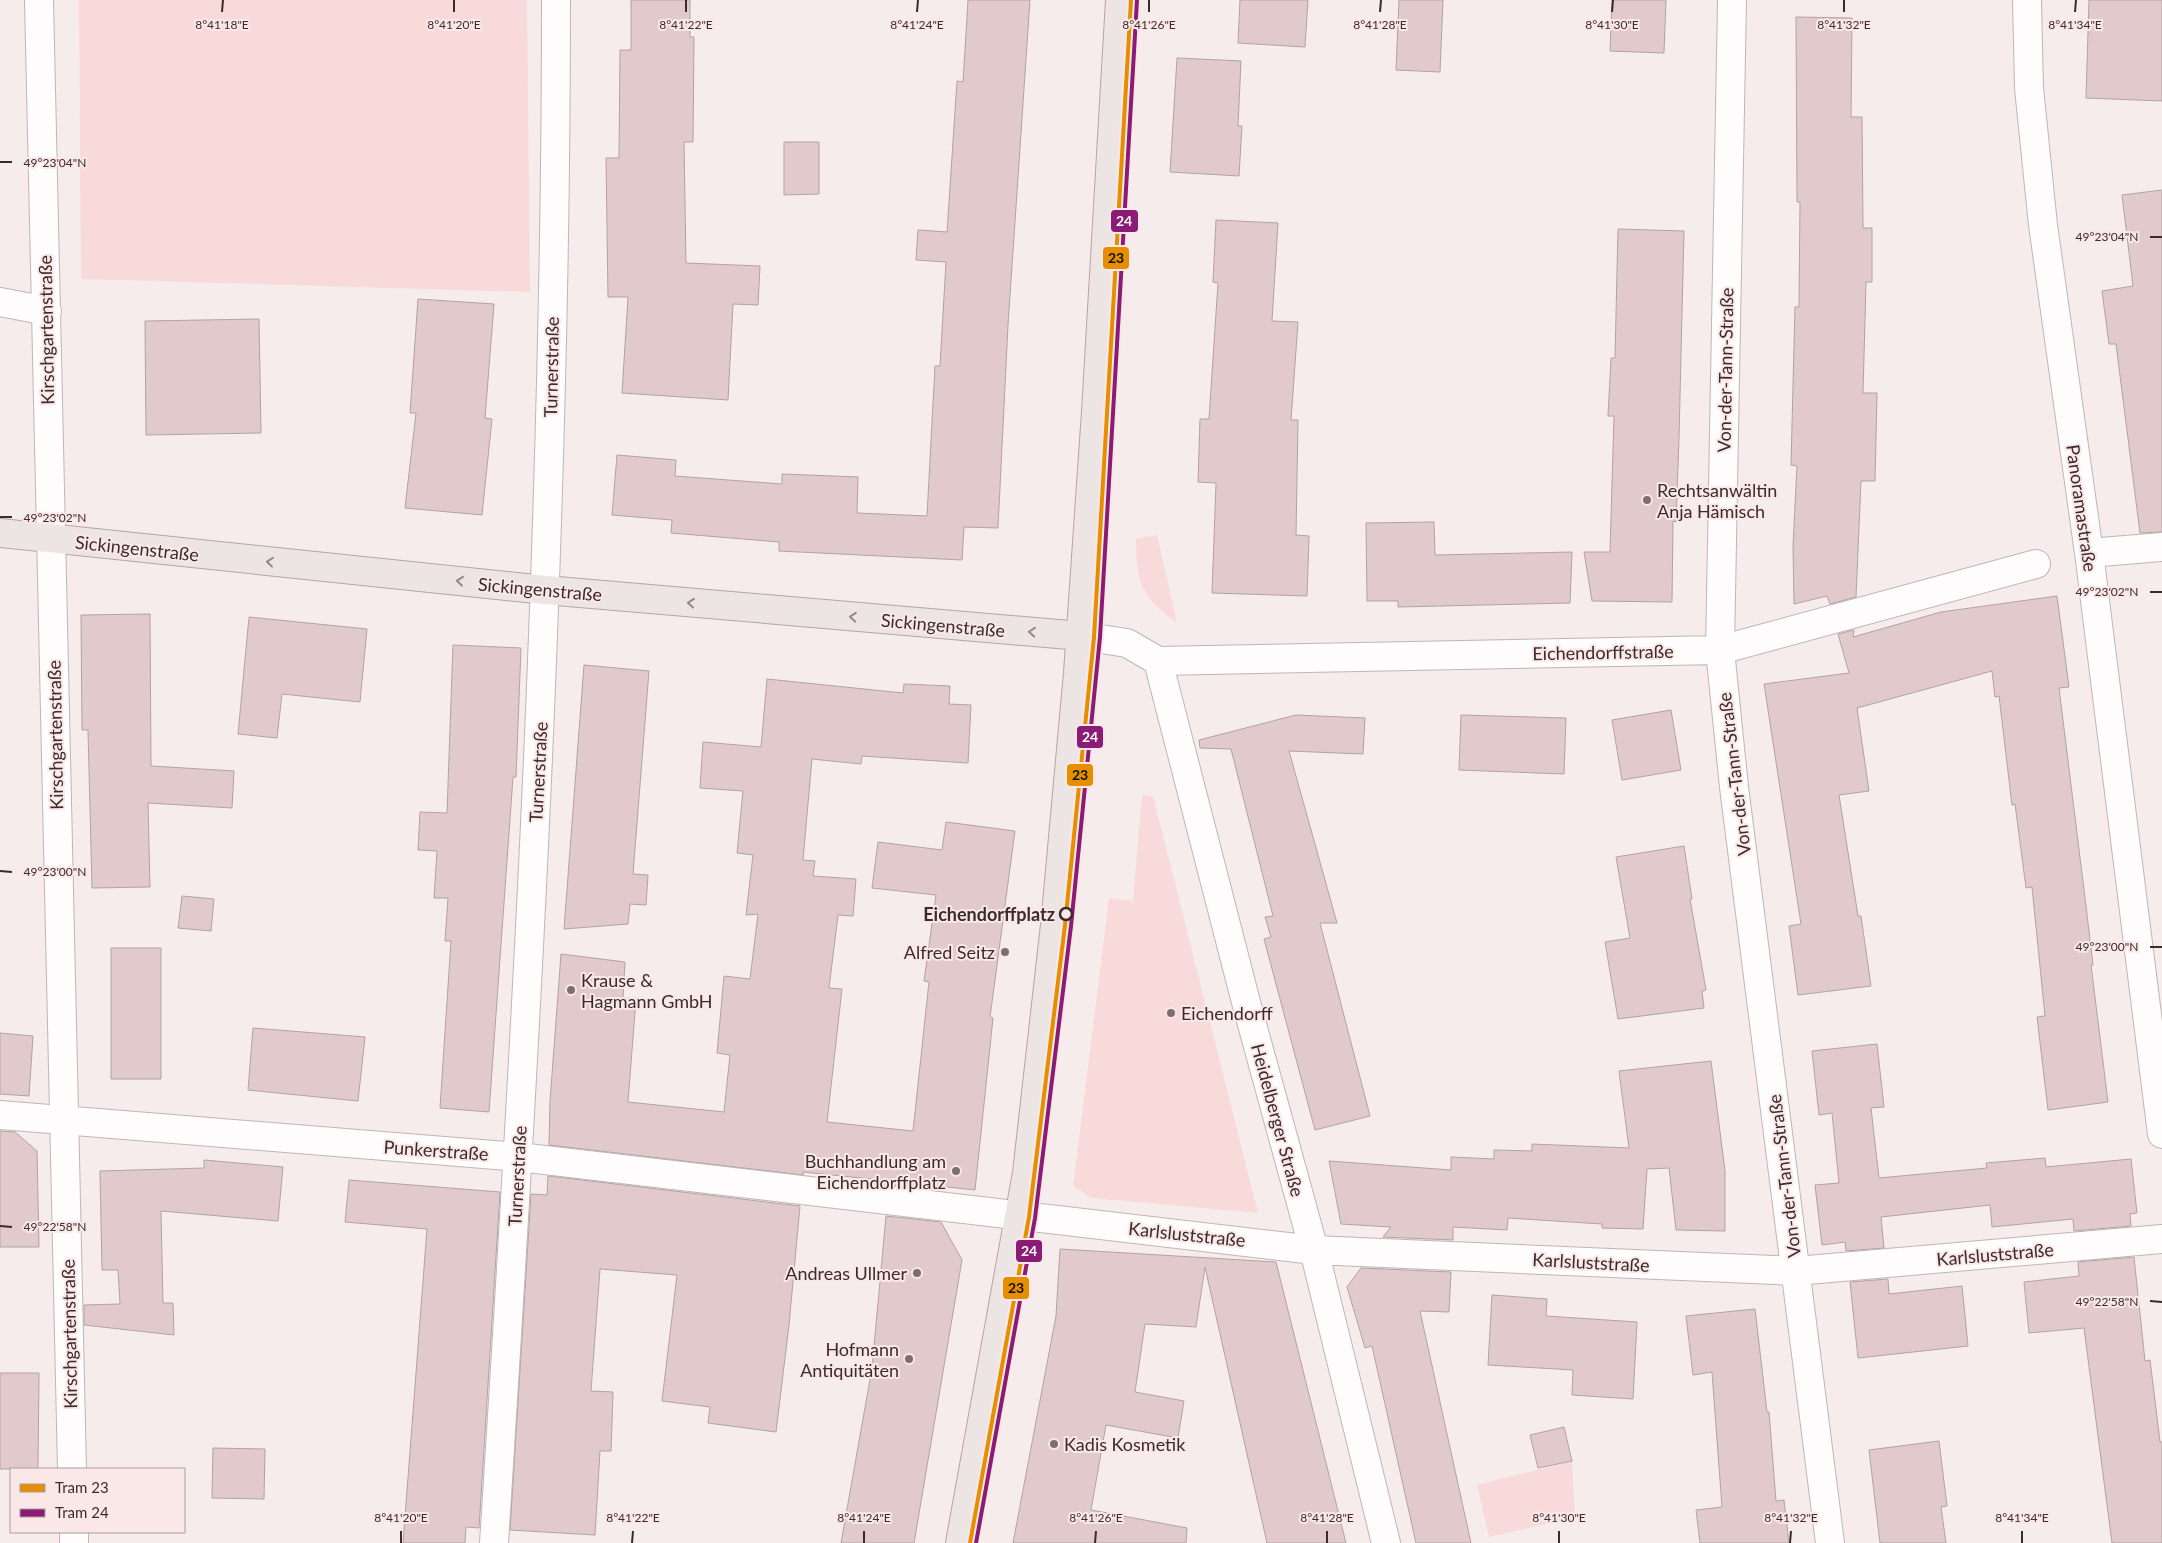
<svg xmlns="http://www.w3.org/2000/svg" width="2162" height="1543" font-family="Lato,sans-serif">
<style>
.green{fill:#f9dada}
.building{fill:#e2cacc;stroke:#b0a3a4}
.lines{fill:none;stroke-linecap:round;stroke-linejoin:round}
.minor-casing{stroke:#c1b5b5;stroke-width:30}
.major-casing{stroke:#b7a4a4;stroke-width:30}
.minor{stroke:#fefcfc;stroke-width:28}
.major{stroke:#ede4e4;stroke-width:28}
.tram-1-casing{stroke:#fae8e8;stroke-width:8}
.tram-2-casing{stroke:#fae8e8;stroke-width:8}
.tram-1{stroke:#e48e00;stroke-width:4}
.tram-2{stroke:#8b1c75;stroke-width:4}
.oneway{stroke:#948888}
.ticks{fill:none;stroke:#3c2b2b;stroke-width:2}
.poi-dot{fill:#7d6f6f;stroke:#fae8e8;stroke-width:2}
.stop-dot{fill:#fae8e8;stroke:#3c2b2b;stroke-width:2.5}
.labels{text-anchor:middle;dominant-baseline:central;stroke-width:4;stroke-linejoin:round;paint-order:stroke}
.street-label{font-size:18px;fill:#3c2b2b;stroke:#fae8e8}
.poi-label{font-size:18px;fill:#3c2b2b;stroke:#fae8e8;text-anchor:start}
.stop-label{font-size:18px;font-weight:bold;fill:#3c2b2b;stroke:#fae8e8;text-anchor:end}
.ticks-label{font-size:12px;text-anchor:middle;fill:#3c2b2b;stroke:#fae8e8;stroke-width:4;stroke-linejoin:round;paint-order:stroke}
.line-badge{stroke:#fae8e8;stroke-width:2}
.badge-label{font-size:14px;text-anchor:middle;font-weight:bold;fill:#fff}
.pale-badge-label{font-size:14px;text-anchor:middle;font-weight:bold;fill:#111}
</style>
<rect width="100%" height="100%" fill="#f6ecec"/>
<path class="green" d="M 79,0 L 527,0 L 530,292 L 81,279 Z
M 1157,535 L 1177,623 C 1141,597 1136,583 1136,539 Z
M 1142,795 L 1153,796 L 1258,1213 L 1091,1198 L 1073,1186 L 1109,898 L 1133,901 Z
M 1572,1461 L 1575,1517 L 1489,1537 L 1477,1485 Z"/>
<path class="building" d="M 631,0 L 690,0 L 690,37 L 694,37 L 693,142 L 684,142 L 686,263 L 760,266 L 758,305 L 733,304 L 728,400 L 622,393 L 628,297 L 608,297 L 606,158 L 619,158 L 620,50 L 631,50 Z
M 968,0 L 1030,0 L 1008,325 L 998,528 L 964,527 L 962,560 L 779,551 L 779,542 L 671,533 L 672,520 L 612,515 L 617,455 L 676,460 L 675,476 L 782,484 L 782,474 L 858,477 L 857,513 L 927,516 L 935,366 L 940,366 L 946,262 L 916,260 L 918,230 L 947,232 L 957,81 L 963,82 Z
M 1240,0 L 1308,0 L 1305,47 L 1238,43 Z
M 1399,0 L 1443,0 L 1440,72 L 1396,70 Z
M 1612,0 L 1666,0 L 1664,53 L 1610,51 Z
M 2089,0 L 2162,0 L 2162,101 L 2086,98 Z
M 1796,17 L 1852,18 L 1851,117 L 1862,117 L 1863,228 L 1872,228 L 1872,282 L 1866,282 L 1863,393 L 1877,393 L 1875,481 L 1861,481 L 1856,597 L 1830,604 L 1827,596 L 1794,604 L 1793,546 L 1797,466 L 1791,465 L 1795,307 L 1799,307 L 1800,202 L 1797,202 Z
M 1177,58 L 1241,61 L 1238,126 L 1242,126 L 1239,176 L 1170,172 Z
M 784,142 L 819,142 L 819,194 L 784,195 Z
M 2162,190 L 2162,532 L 2140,533 L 2116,344 L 2109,344 L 2102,291 L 2133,286 L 2122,195 Z
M 1216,220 L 1278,223 L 1272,321 L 1298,322 L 1291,420 L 1298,420 L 1296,535 L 1309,536 L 1307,596 L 1212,593 L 1216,483 L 1198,482 L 1200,419 L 1209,419 L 1218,283 L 1213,282 Z
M 1618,229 L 1684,231 L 1679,438 L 1676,522 L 1673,521 L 1672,602 L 1592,601 L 1584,552 L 1610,552 L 1614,416 L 1608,416 L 1611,358 L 1615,358 Z
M 418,299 L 494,304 L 485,418 L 492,419 L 482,515 L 405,508 L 416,413 L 410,413 Z
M 259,319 L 261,433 L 146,435 L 145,321 Z
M 1434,522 L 1435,555 L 1572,552 L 1570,603 L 1398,607 L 1398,601 L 1367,601 L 1366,523 Z
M 2057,596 L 2069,687 L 2059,688 L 2086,906 L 2093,965 L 2091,965 L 2108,1102 L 2048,1110 L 2037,1017 L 2045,1016 L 2032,887 L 2026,888 L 2015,804 L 2012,805 L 1999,696 L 1995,697 L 1992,671 L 1857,708 L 1869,791 L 1839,795 L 1858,916 L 1861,916 L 1871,986 L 1798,995 L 1789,926 L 1801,924 L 1764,684 L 1849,673 L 1838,634 L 1854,630 L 1853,637 L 1941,612 Z
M 150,614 L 151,766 L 234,771 L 232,808 L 148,803 L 150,887 L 92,888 L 88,730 L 82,730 L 81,615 Z
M 249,617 L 367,629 L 360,702 L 282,694 L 277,738 L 238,734 Z
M 453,645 L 521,648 L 516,777 L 513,777 L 489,1112 L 440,1108 L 451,941 L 445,941 L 448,898 L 434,898 L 437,851 L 418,850 L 420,812 L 447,813 Z
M 584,665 L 649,671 L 633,874 L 648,875 L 646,905 L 630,904 L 628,924 L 564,929 Z
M 767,679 L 903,693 L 904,684 L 950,686 L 949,704 L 971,705 L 968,763 L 862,756 L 861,764 L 812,759 L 803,860 L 815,861 L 813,876 L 856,879 L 853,916 L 838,915 L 829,988 L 842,989 L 827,1122 L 913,1131 L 929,982 L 924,981 L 936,895 L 872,888 L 878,842 L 942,850 L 946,822 L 1015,831 L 990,1017 L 993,1018 L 975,1190 L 920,1184 L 923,1188 L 889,1185 L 890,1181 L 803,1172 L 803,1175 L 549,1145 L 550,1101 L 561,954 L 625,962 L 623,998 L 636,999 L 628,1102 L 724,1112 L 730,1055 L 717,1053 L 724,976 L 750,979 L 758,914 L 746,915 L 753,855 L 737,853 L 743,791 L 700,788 L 703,742 L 761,747 Z
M 1671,710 L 1681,770 L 1622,780 L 1612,720 Z
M 1296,715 L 1365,718 L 1363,754 L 1289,751 L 1337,923 L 1320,923 L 1370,1116 L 1315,1130 L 1264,939 L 1271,937 L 1265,917 L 1273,916 L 1231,749 L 1200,748 L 1199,740 Z
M 1461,715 L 1566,718 L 1564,774 L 1459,770 Z
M 1684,846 L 1692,899 L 1690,899 L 1706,990 L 1702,991 L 1704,1008 L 1618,1019 L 1605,942 L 1630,938 L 1616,857 Z
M 182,896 L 214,899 L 211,931 L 178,928 Z
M 111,948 L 161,948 L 161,1079 L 111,1079 Z
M 253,1028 L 365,1037 L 358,1101 L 248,1090 Z
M 0,1033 L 33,1036 L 29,1096 L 0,1094 Z
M 1877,1044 L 1884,1107 L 1871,1108 L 1879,1178 L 1987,1168 L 1986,1163 L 2045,1158 L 2046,1167 L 2131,1159 L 2137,1213 L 2130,1214 L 2131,1226 L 2074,1231 L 2073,1219 L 1992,1227 L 1990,1205 L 1881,1217 L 1884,1248 L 1846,1251 L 1845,1242 L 1822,1245 L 1815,1185 L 1839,1183 L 1832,1113 L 1819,1115 L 1812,1051 Z
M 1711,1061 L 1725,1171 L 1725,1231 L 1676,1230 L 1669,1168 L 1647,1169 L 1643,1229 L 1602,1228 L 1602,1224 L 1508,1218 L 1507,1230 L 1453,1227 L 1453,1240 L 1383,1237 L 1391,1227 L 1341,1224 L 1329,1161 L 1451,1170 L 1451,1157 L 1494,1159 L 1494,1150 L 1532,1151 L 1532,1144 L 1629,1148 L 1619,1071 Z
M 0,1131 L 15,1132 L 37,1151 L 39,1247 L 0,1247 Z
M 204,1160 L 283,1167 L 278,1221 L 161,1211 L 163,1303 L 173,1303 L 174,1335 L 84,1325 L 84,1305 L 120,1304 L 118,1270 L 102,1270 L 100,1171 L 204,1168 Z
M 548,1176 L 800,1206 L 789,1325 L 776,1432 L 708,1423 L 710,1407 L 662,1401 L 677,1275 L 600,1269 L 591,1391 L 613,1392 L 611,1451 L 600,1451 L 595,1535 L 510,1530 L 531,1194 L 547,1195 Z
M 349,1180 L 500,1192 L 479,1528 L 466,1527 L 465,1543 L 403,1543 L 427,1229 L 345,1222 Z
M 886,1216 L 941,1222 L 962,1260 L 914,1543 L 841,1543 L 872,1368 Z
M 1060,1249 L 1276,1262 L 1346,1543 L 1267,1543 L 1205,1267 L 1196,1327 L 1145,1324 L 1135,1392 L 1184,1401 L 1178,1438 L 1106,1425 L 1091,1510 L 1187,1528 L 1186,1543 L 1013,1543 L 1056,1316 Z
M 2134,1257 L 2145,1361 L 2150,1360 L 2160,1442 L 2162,1442 L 2162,1543 L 2112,1543 L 2084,1328 L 2029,1333 L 2024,1282 L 2079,1276 L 2078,1262 Z
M 1361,1268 L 1451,1272 L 1449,1312 L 1420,1311 L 1471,1543 L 1416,1543 L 1372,1346 L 1365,1348 L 1347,1287 Z
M 1888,1279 L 1889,1294 L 1962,1286 L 1968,1346 L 1858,1358 L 1850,1282 Z
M 1492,1295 L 1547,1299 L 1546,1316 L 1637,1322 L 1633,1399 L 1572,1395 L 1573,1370 L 1488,1365 Z
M 1755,1309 L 1767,1412 L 1769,1412 L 1776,1501 L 1784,1500 L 1789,1543 L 1700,1543 L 1696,1510 L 1722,1507 L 1712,1372 L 1693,1375 L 1686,1316 Z
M 0,1373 L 39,1373 L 38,1469 L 0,1469 Z
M 1564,1427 L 1572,1461 L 1538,1468 L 1530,1435 Z
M 1939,1441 L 1947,1506 L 1941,1507 L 1946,1543 L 1880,1543 L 1869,1450 Z
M 213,1448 L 265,1449 L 264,1499 L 212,1498 Z"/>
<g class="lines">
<defs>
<path id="minor" d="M 39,0 L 72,1469
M 1732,0 L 1720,650 L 1734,787 L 1830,1543
M 2027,0 L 2029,88 L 2043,225 L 2089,553 L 2162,1134
M 0,302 L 47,311
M 2089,553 L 2162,547
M 1081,636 L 1127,643 L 1158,661 L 1247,1006 L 1314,1250 L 1386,1543
M 1158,661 L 1720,650 L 2036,564
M 0,1115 L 519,1157 L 1314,1250 L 1796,1271 L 2162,1239
M 74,1532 L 74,1543
M 494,1543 C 527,1029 556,515 556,0"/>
<path id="major" d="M 0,533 L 545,590 L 1081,636
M 960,1543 L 1027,1173 L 1055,925 L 1078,673 L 1096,412 L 1120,0"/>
</defs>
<use href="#minor" class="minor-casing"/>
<use href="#major" class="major-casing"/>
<use href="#minor" class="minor"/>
<use href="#major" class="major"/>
<defs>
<path id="tram-1" d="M 970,1543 L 1029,1217 L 1065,925 L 1094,637 L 1131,0"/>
<path id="tram-2" d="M 976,1543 L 1035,1218 L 1071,926 L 1100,637 L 1137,0"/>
</defs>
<use href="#tram-1" class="tram-1-casing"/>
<use href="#tram-2" class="tram-2-casing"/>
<use href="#tram-1" class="tram-1"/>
<use href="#tram-2" class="tram-2"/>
</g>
<defs><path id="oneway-chevron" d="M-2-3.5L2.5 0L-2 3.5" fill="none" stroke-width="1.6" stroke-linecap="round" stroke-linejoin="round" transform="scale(1.25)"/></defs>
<g class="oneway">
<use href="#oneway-chevron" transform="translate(270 562) rotate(-174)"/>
<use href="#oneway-chevron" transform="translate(460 581) rotate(-174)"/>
<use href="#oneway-chevron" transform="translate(691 603) rotate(-175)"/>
<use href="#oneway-chevron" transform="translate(853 617) rotate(-175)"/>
<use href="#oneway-chevron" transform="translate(1032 632) rotate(-175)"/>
</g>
<path class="ticks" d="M 222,12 L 223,0M 454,12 L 454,0M 686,12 L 686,0M 917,12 L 918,0M 1149,12 L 1149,0M 1380,12 L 1381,0M 1612,12 L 1613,0M 1844,12 L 1844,0M 2075,12 L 2076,0M 0,162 L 12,162M 2150,237 L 2162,237M 0,517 L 12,517M 2150,592 L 2162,592M 0,871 L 12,872M 2150,947 L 2162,947M 0,1226 L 12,1227M 2150,1301 L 2162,1302M 401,1543 L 401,1531M 632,1543 L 633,1531M 864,1543 L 864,1531M 1095,1543 L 1096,1531M 1327,1543 L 1327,1531M 1559,1543 L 1559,1531M 1790,1543 L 1791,1531M 2022,1543 L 2022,1531"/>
<g class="poi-dot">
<circle cx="1647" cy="500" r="5"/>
<circle cx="1005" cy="952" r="5"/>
<circle cx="571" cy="990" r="5"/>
<circle cx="1171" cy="1013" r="5"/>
<circle cx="956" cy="1171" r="5"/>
<circle cx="917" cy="1273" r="5"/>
<circle cx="909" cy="1359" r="5"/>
<circle cx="1054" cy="1444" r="5"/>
</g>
<circle class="stop-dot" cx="1066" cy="914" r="6"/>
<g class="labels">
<g class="street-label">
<text transform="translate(46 330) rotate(-91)">Kirschgartenstraße</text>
<text transform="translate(551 367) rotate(-89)">Turnerstraße</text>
<text transform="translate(1725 370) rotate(-89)">Von-der-Tann-Straße</text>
<text transform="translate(2082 508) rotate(82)">Panoramastraße</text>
<text transform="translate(137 548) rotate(6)">Sickingenstraße</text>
<text transform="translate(540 589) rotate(5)">Sickingenstraße</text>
<text transform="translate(943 625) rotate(5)">Sickingenstraße</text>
<text transform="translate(1603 652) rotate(-1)">Eichendorffstraße</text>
<text transform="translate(55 735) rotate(-91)">Kirschgartenstraße</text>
<text transform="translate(538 772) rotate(-87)">Turnerstraße</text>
<text transform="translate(1734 774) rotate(-97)">Von-der-Tann-Straße</text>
<text transform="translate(1278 1120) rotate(75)">Heidelberger Straße</text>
<text transform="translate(436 1150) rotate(4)">Punkerstraße</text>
<text transform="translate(517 1176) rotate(-87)">Turnerstraße</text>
<text transform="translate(1784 1176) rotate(-97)">Von-der-Tann-Straße</text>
<text transform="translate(1187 1234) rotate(6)">Karlsluststraße</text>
<text transform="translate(1995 1254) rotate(-5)">Karlsluststraße</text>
<text transform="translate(1591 1262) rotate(3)">Karlsluststraße</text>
<text transform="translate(69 1334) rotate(-91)">Kirschgartenstraße</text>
</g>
<g class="poi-label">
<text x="1657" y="490">Rechtsanwältin<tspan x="1657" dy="21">Anja Hämisch</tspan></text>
<text x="995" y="952" text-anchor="end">Alfred Seitz</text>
<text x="581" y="980">Krause &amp;<tspan x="581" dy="21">Hagmann GmbH</tspan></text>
<text x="1181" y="1013">Eichendorff</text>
<text x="946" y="1161" text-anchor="end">Buchhandlung am<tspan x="946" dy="21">Eichendorffplatz</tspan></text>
<text x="907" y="1273" text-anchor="end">Andreas Ullmer</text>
<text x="899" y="1349" text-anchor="end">Hofmann<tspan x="899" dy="21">Antiquitäten</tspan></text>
<text x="1064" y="1444">Kadis Kosmetik</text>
</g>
<g class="stop-label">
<text x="1055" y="914">Eichendorffplatz</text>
</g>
</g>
<g class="ticks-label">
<text x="222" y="29">8°41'18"E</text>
<text x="454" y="29">8°41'20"E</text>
<text x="686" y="29">8°41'22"E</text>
<text x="917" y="29">8°41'24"E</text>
<text x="1149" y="29">8°41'26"E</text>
<text x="1380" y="29">8°41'28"E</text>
<text x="1612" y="29">8°41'30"E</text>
<text x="1844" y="29">8°41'32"E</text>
<text x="2075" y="29">8°41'34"E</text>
<text x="55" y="167">49°23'04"N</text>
<text x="2107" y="241">49°23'04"N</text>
<text x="55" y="522">49°23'02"N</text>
<text x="2107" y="596">49°23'02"N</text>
<text x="55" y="876">49°23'00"N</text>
<text x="2107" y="951">49°23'00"N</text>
<text x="55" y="1231">49°22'58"N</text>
<text x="2107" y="1306">49°22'58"N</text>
<text x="401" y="1522">8°41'20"E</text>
<text x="633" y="1522">8°41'22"E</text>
<text x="864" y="1522">8°41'24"E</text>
<text x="1096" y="1522">8°41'26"E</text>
<text x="1327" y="1522">8°41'28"E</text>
<text x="1559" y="1522">8°41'30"E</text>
<text x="1791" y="1522">8°41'32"E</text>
<text x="2022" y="1522">8°41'34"E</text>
</g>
<g class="line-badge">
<rect x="1110" y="209" width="29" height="24" rx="5" fill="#8b1c75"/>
<rect x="1102" y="246" width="28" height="24" rx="5" fill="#e48e00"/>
<rect x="1076" y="725" width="28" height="24" rx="5" fill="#8b1c75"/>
<rect x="1066" y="763" width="28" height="24" rx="5" fill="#e48e00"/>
<rect x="1015" y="1239" width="28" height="24" rx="5" fill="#8b1c75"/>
<rect x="1002" y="1276" width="28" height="24" rx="5" fill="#e48e00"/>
</g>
<g class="badge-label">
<text x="1124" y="226">24</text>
<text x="1090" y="742">24</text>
<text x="1029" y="1256">24</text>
</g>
<g class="pale-badge-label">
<text x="1116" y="263">23</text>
<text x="1080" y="780">23</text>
<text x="1016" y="1293">23</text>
</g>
<rect x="10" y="1468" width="175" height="65" fill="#fae8e8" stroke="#ae9c9c"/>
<rect x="20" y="1484" width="25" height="8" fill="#e48e00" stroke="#ae9c9c"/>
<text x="55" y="1493" font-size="15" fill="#3c2b2b">Tram 23</text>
<rect x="20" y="1509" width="25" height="8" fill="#8b1c75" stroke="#ae9c9c"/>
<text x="55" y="1518" font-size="15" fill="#3c2b2b">Tram 24</text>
</svg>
